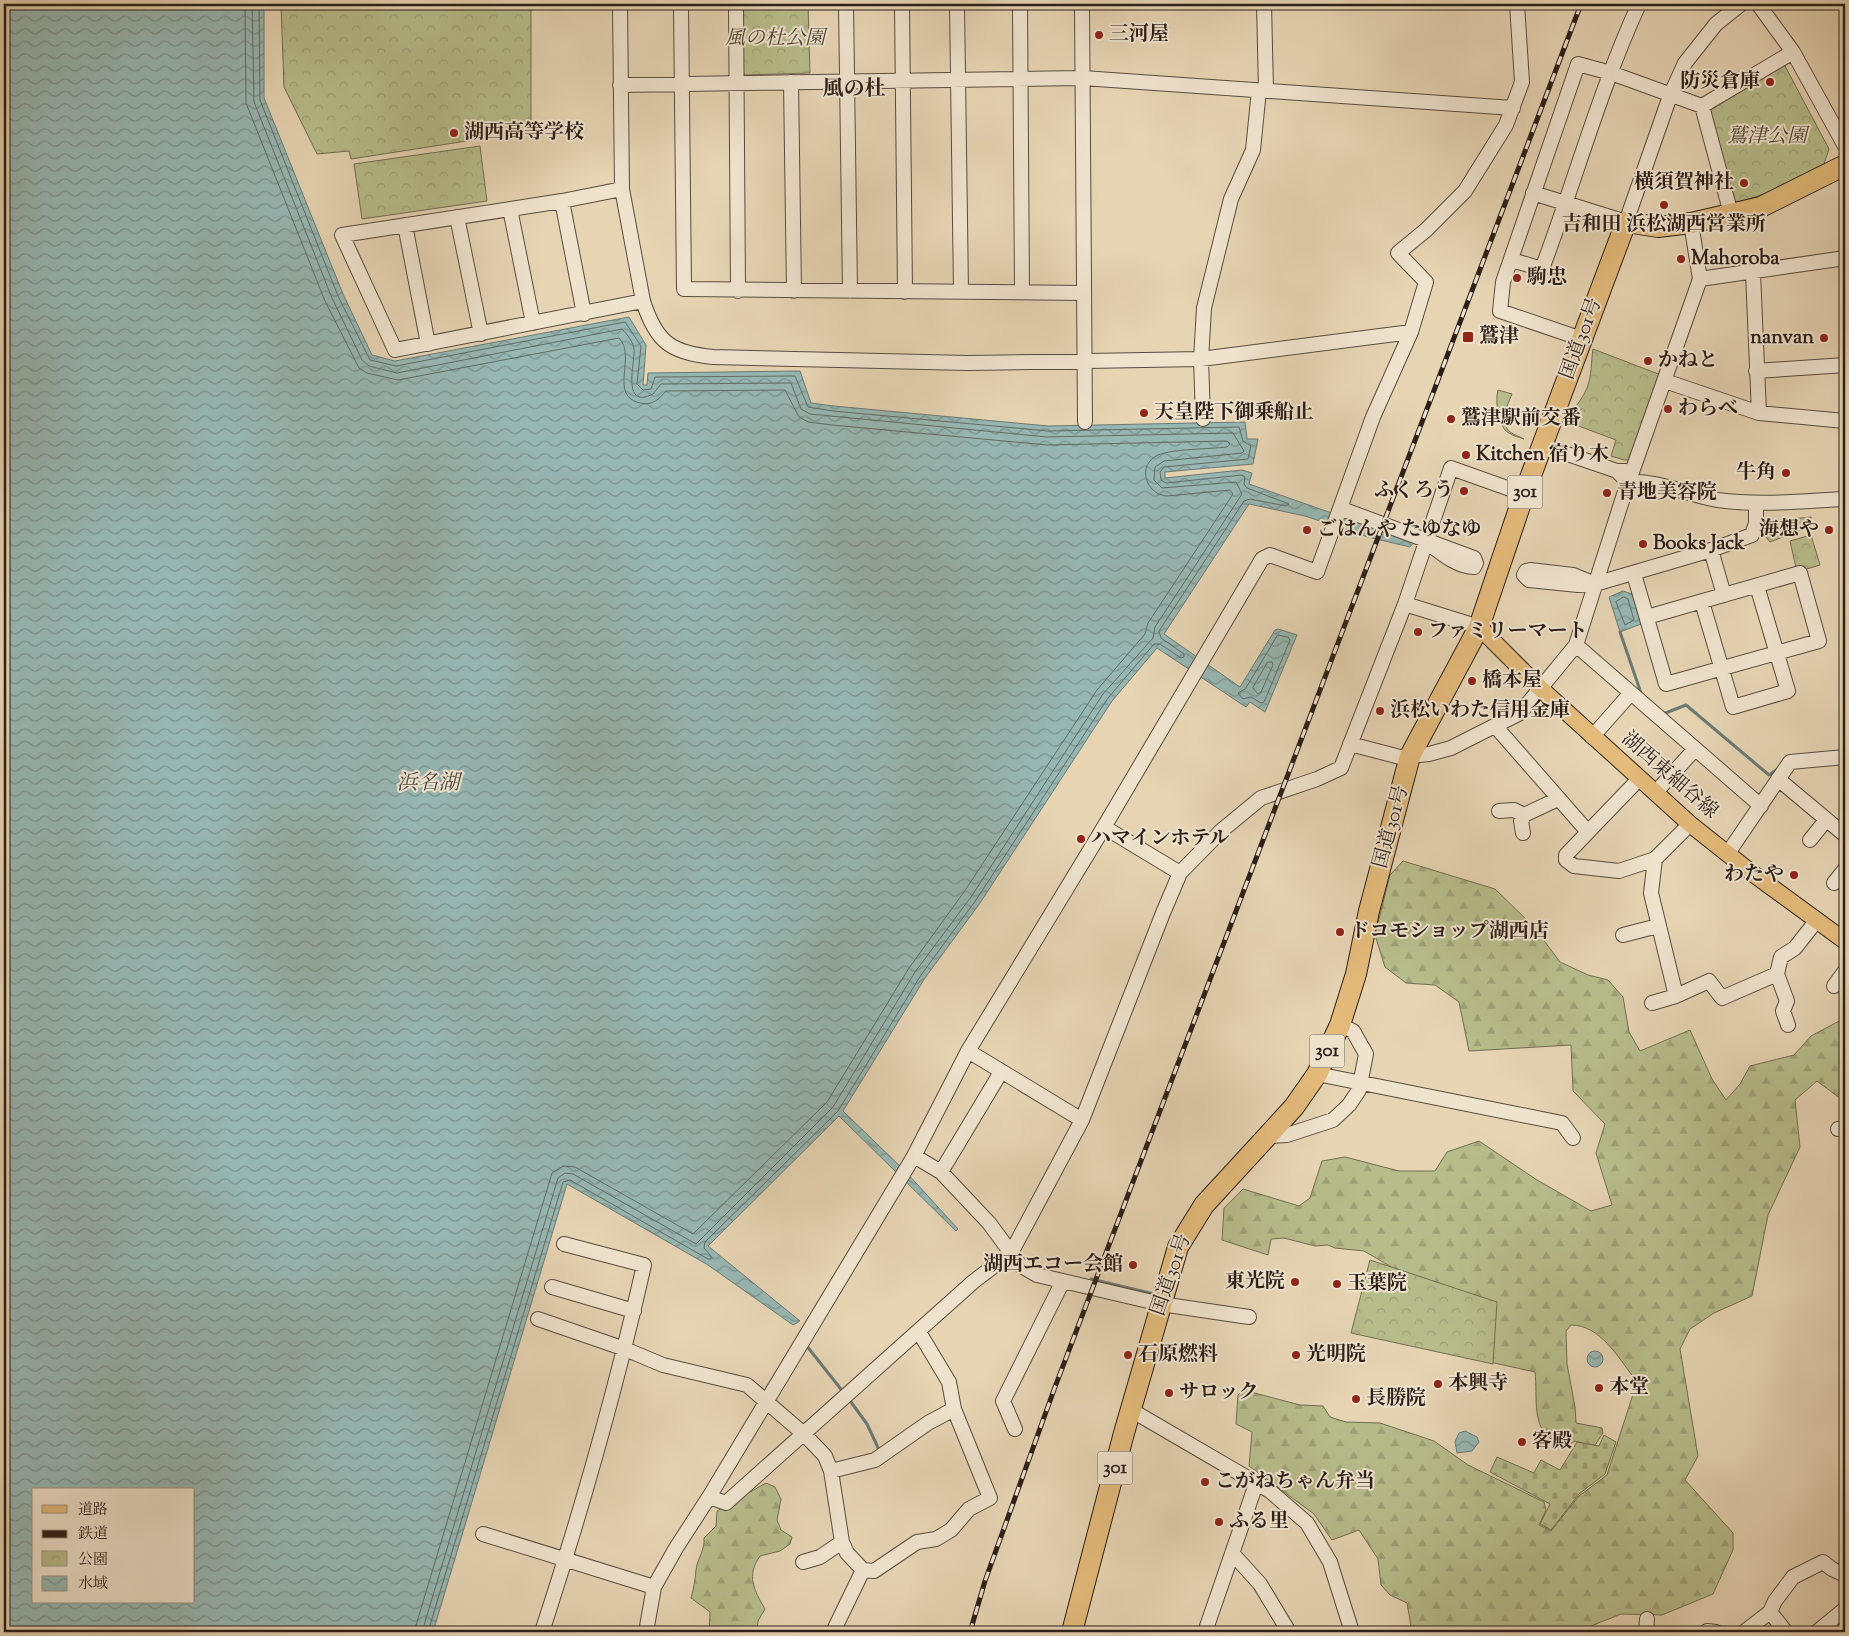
<svg xmlns="http://www.w3.org/2000/svg" width="1849" height="1636" font-family="'Sorts Mill Goudy','Noto Serif JP',serif">
<style>
.grass{fill:#b7bc8b;stroke:#726e52}
.forest{fill:url(#forest-firs);stroke:#726e52}
.cemetery{fill:url(#cemetery-stones);stroke:#726e52}
.park{fill:url(#park-crowns);stroke:#726e52}
.water{fill:url(#water-waves);stroke:#6c7a75;fill-rule:evenodd}
.lines{fill:none;stroke-linecap:round;stroke-linejoin:round}
.shore{stroke:#626b66;stroke-width:1}
.stream{stroke:#6c7a75;stroke-width:3}
.minor-casing{stroke:#5a4c40;stroke-width:16}
.major-casing{stroke:#2c1f19;stroke-width:18}
.highway-casing{stroke:#2c1f19;stroke-width:22}
.minor{stroke:#efe3ce;stroke-width:14}
.major{stroke:#e3ba7a;stroke-width:16}
.highway{stroke:#e3ba7a;stroke-width:20}
.rail-casing{stroke:#2c1f19;stroke-width:5}
.rail{stroke:#efe3ce;stroke-width:3;stroke-dasharray:9;stroke-linecap:butt}
.poi-dot{fill:#8f2418;stroke:#efe3ce;stroke-width:2}
.labels{text-anchor:middle;dominant-baseline:central;stroke-width:4;stroke-linejoin:round;paint-order:stroke}
.shield{fill:#efe3ce;stroke:#665a4f;stroke-width:1}
.shield-label{font-size:19px;font-weight:bold;fill:#2c1f19}
.poi-label{font-size:20px;font-weight:bold;fill:#2c1f19;stroke:#efe3ce;text-anchor:start}
.park-label{font-size:20px;font-style:italic;fill:#4f4636;stroke:#efe3ce}
.street-label{font-size:20px;fill:#2c1f19;stroke:#efe3ce}
.neighbourhood-label{font-size:21px;font-weight:bold;fill:#2c1f19;stroke:#efe3ce}
.water-label{font-size:21px;font-style:italic;fill:#4c4d47;stroke:#efe3ce}
</style>
<defs>
<pattern id="forest-firs" width="22" height="20" patternUnits="userSpaceOnUse" patternTransform="scale(1.25)"><rect width="22" height="20" fill="#b7bc8b"/><path d="M5 1l3.5 6h-7zM16 11l3.5 6h-7z" fill="#9ea177"/></pattern>
<pattern id="cemetery-stones" width="16" height="16" patternUnits="userSpaceOnUse" patternTransform="scale(1.25)"><rect width="16" height="16" fill="#b7bc8b"/><path d="M2 7V4a2 2 0 0 1 4 0v3zM10 15v-3a2 2 0 0 1 4 0v3z" fill="#9ea177"/></pattern>
<pattern id="park-crowns" width="20" height="18" patternUnits="userSpaceOnUse" patternTransform="scale(1.25)"><rect width="20" height="18" fill="#b7bc8b"/><path d="M2 6a3 3 0 1 1 6 0M12 15a3 3 0 1 1 6 0" fill="none" stroke="#9ea177"/></pattern>
<pattern id="water-waves" width="16" height="10" patternUnits="userSpaceOnUse" patternTransform="scale(1.25)"><rect width="16" height="10" fill="#97b7b3"/><path d="M0 5q4-4 8 0t8 0" fill="none" stroke="#7b9491"/></pattern>
</defs>
<rect width="100%" height="100%" fill="#e6d4b3"/>
<filter id="stains"><feTurbulence type="fractalNoise" baseFrequency=".004" numOctaves="4"/><feColorMatrix values="0 0 0 0 .2 0 0 0 0 .09 0 0 0 0 .02 0 0 0 .5 -.17"/></filter>
<radialGradient id="worn" r=".72"><stop offset=".6" stop-color="#630" stop-opacity="0"/><stop offset="1" stop-color="#630" stop-opacity=".3"/></radialGradient>
<path class="grass" d="M 1498,390 L 1512,394 C 1507,406 1499,422 1510,432 C 1514,435 1521,437 1524,439 C 1518,437 1510,435 1505,430 C 1498,422 1495,400 1498,390 Z"/>
<path class="forest" d="M 1403,861 L 1495,889 L 1533,926 L 1560,962 L 1588,975 L 1608,980 L 1623,997 L 1629,1032 L 1640,1051 L 1690,1030 L 1712,1079 L 1726,1100 L 1740,1084 L 1750,1066 L 1794,1055 L 1811,1036 L 1845,1018 L 1845,1102 L 1817,1081 L 1795,1100 L 1800,1147 L 1768,1215 L 1752,1296 L 1714,1313 L 1690,1329 L 1680,1349 L 1698,1456 L 1685,1480 L 1733,1533 L 1733,1550 L 1713,1594 L 1662,1615 L 1621,1614 L 1591,1626 L 1590,1632 L 1412,1632 L 1407,1603 L 1390,1595 L 1381,1585 L 1378,1559 L 1359,1530 L 1332,1540 L 1314,1514 L 1249,1466 L 1252,1432 L 1236,1424 L 1238,1395 L 1243,1390 L 1300,1405 L 1323,1406 L 1330,1417 L 1346,1422 L 1380,1423 L 1434,1441 L 1468,1465 L 1544,1502 L 1546,1510 L 1539,1525 L 1551,1531 L 1579,1496 L 1607,1475 L 1636,1385 L 1634,1378 C 1618,1357 1600,1325 1571,1325 L 1566,1331 L 1567,1364 L 1575,1407 L 1576,1423 L 1602,1428 L 1603,1433 L 1595,1445 L 1589,1445 L 1575,1441 C 1569,1445 1564,1445 1557,1442 C 1530,1432 1538,1396 1535,1372 L 1485,1361 L 1412,1279 L 1364,1251 L 1335,1248 L 1328,1245 L 1315,1246 L 1284,1238 L 1271,1239 L 1268,1255 L 1222,1240 L 1224,1208 L 1243,1189 L 1299,1206 L 1310,1198 L 1322,1161 L 1345,1157 L 1399,1171 L 1435,1171 L 1447,1152 L 1479,1141 L 1537,1180 L 1591,1211 L 1612,1205 L 1596,1153 L 1605,1124 L 1573,1091 L 1571,1045 L 1469,1051 L 1459,1002 L 1435,985 L 1406,983 L 1385,967 L 1375,935 L 1390,875 Z
M 766,1483 L 775,1487 L 781,1499 L 777,1520 L 781,1530 L 792,1537 L 790,1544 L 780,1551 L 760,1556 C 746,1576 754,1590 765,1609 L 758,1621 L 757,1632 L 709,1632 L 710,1612 L 691,1598 C 694,1588 695,1580 696,1570 C 697,1559 705,1551 704,1538 L 716,1526 L 717,1511 Z"/>
<path class="cemetery" d="M 1604,1435 L 1616,1442 L 1605,1474 L 1579,1494 L 1551,1530 L 1540,1524 L 1550,1504 L 1490,1472 L 1497,1457 L 1534,1473 L 1541,1460 L 1560,1470 L 1577,1442 L 1599,1446 Z"/>
<path class="park" d="M 281,4 L 531,4 L 531,131 L 351,159 L 349,151 L 317,154 L 284,87 Z
M 739,4 L 808,4 L 810,73 L 745,75 L 740,69 Z
M 1781,66 L 1785,66 L 1829,149 L 1823,167 L 1764,194 L 1736,203 L 1709,114 L 1711,107 Z
M 480,146 L 487,201 L 362,219 L 354,164 Z
M 1593,349 L 1661,375 L 1630,460 L 1624,460 L 1611,456 L 1616,440 L 1568,422 C 1573,408 1582,400 1587,388 C 1592,375 1591,362 1593,349 Z
M 1811,517 L 1811,526 L 1770,542 L 1766,537 L 1766,525 L 1770,521 Z
M 1811,535 L 1820,565 L 1797,572 L 1790,541 Z
M 1370,1260 L 1497,1302 L 1493,1364 L 1351,1333 Z"/>
<path class="water" d="M 4,4 L 264,4 L 264,98 L 343,294 L 372,355 L 395,361 L 629,317 L 646,345 L 643,385 L 647,385 L 648,373 L 800,371 L 811,403 L 834,406 L 1048,426 L 1245,422 L 1247,439 L 1258,439 L 1253,464 L 1165,472 L 1165,478 L 1242,470 L 1252,473 L 1249,484 L 1414,542 L 1410,547 L 1368,537 L 1305,516 L 1249,504 L 1164,634 L 1240,687 L 1275,630 L 1278,629 L 1297,635 L 1265,712 L 1250,702 L 1246,707 L 1157,648 L 1112,701 L 980,903 L 925,978 L 843,1111 L 906,1172 L 958,1229 L 956,1231 L 839,1116 L 708,1246 L 800,1321 L 793,1325 L 708,1265 L 567,1184 L 433,1632 L 4,1632 ZM 34,1490 L 194,1490 L 194,1602 L 34,1602 Z
M 1623,591 L 1632,594 L 1641,624 L 1620,632 L 1609,597 Z
M1587 1359a8 8 0 1 1 16 0a8 8 0 1 1-16 0Z
M 1465,1431 L 1477,1437 L 1479,1442 L 1472,1451 L 1457,1453 L 1455,1442 L 1459,1433 Z"/>
<g class="lines">
<path class="shore" d="M 245,4 L 246,103 L 325,301 L 359,368 L 367,373 L 398,380 L 619,338 C 637,356 608,396 640,403 C 653,406 659,399 666,391 L 785,390 L 799,417 L 808,422 L 832,425 L 1047,445 L 1227,441 L 1230,444 L 1227,447 C 1210,449 1172,449 1158,455 C 1136,465 1146,495 1167,496 L 1230,490 L 1233,494 L 1148,623 L 1145,634 L 1097,690 L 964,892 L 909,968 L 827,1102 L 693,1234 L 575,1167 L 563,1166 L 552,1173 L 414,1632
M 252,4 L 254,102 L 332,298 L 362,360 L 369,366 L 397,373 L 622,329 C 627,334 634,343 634,350 C 635,363 621,410 653,394 L 661,384 L 791,383 L 801,409 L 810,414 L 1047,437 L 1233,433 L 1244,451 L 1242,453 L 1164,461 L 1155,467 L 1154,480 L 1162,488 L 1236,482 L 1242,494 L 1155,627 L 1153,638 L 1103,694 L 971,897 L 915,972 L 833,1107 L 696,1244 L 573,1174 L 565,1173 L 558,1178 L 422,1632
M 259,4 L 260,100 L 338,296 L 370,360 L 396,366 L 625,322 L 641,346 L 637,384 L 643,390 L 651,389 L 655,377 L 795,376 L 808,407 L 833,411 L 1048,431 L 1239,427 L 1243,441 L 1251,446 L 1248,459 L 1164,467 L 1160,472 L 1161,480 L 1166,483 L 1242,475 L 1245,477 L 1244,484 L 1247,488 L 1289,504 L 1286,506 L 1250,499 L 1244,501 L 1159,631 L 1161,638 L 1184,654 L 1184,657 L 1181,658 L 1160,644 L 1154,644 L 1108,698 L 976,900 L 921,975 L 838,1111 L 705,1242 L 704,1248 L 711,1256 L 711,1259 L 708,1259 L 570,1180 L 563,1182 L 428,1632
M 1624,597 L 1628,599 L 1634,620 L 1625,625 L 1616,602 Z
M 1278,635 L 1288,637 L 1290,640 L 1264,702 L 1261,703 L 1251,697 L 1243,699 L 1238,693 L 1245,689 Z
M 1268,662 L 1272,662 L 1273,665 L 1261,692 L 1258,694 L 1253,688 Z"/>
<path class="stream" d="M 1620,632 L 1641,693
M 1663,714 L 1686,705 L 1769,775 L 1779,768
M 1091,1279 L 1154,1294
M 806,1345 L 844,1393
M 848,1398 L 867,1424 L 880,1452"/>
<defs>
<path id="minor" d="M 620,4 L 622,189 L 643,301 C 656,342 671,353 713,357 L 968,363 L 1201,359 L 1411,332
M 681,4 L 684,289 L 1084,293
M 736,4 L 738,291
M 846,4 L 850,291
M 902,4 L 905,292
M 957,4 L 961,292
M 1020,4 L 1022,292
M 1082,4 L 1085,422
M 1264,4 L 1266,90
M 1758,4 L 1793,52 L 1845,146
M 791,82 L 794,291
M 620,85 L 1083,78 L 1513,108
M 1702,106 L 1731,214
M 622,189 L 562,201 L 342,235 L 395,350 L 643,301
M 1533,193 L 1626,222 L 1670,96 L 1685,63 L 1716,24 L 1741,4
M 562,201 L 584,314
M 510,209 L 533,323
M 457,217 L 481,334
M 405,225 L 428,344
M 1512,260 L 1542,269 C 1575,181 1600,89 1639,4
M 1753,273 L 1759,413
M 1700,279 L 1845,258
M 1582,339 L 1500,311 L 1503,282 L 1578,64 L 1611,73 L 1702,106 L 1793,52
M 1756,371 L 1845,365
M 1665,381 L 1759,413 L 1845,421
M 1203,419 L 1201,359 L 1204,308 L 1231,199 L 1253,150 L 1259,90
M 1544,446 L 1617,471 L 1626,471
M 1617,471 L 1628,482 C 1658,480 1688,495 1718,500 C 1760,506 1803,501 1845,499
M 1632,472 L 1700,279 L 1691,223
M 1342,509 L 1474,558 L 1476,563 L 1474,567 C 1456,567 1439,551 1425,541
M 1711,550 L 1724,595
M 1634,574 L 1666,684 L 1819,641 L 1800,573 L 1647,617
M 1595,584 L 1573,575 L 1530,570 L 1526,571 L 1524,575 L 1529,580 L 1578,585 L 1595,584 L 1711,550 L 1752,535 L 1756,523 L 1756,503
M 1702,602 L 1733,707 L 1788,691 L 1757,586
M 1405,604 L 1479,627
M 1576,645 L 1761,806
M 1496,727 L 1588,832 L 1639,779
M 1592,737 L 1631,693
M 1350,744 L 1400,757 L 1429,754 L 1451,748 L 1520,713 L 1576,645 L 1628,482
M 1778,779 L 1845,835
M 1655,793 L 1695,749
M 1499,811 L 1514,810 L 1524,815 L 1558,799
M 1104,827 L 1180,873
M 1588,832 L 1566,855 L 1566,860 L 1574,866 L 1619,871 L 1655,859 L 1690,824
M 1523,833 L 1521,821 L 1524,815
M 1810,840 L 1826,820
M 1728,853 L 1790,762 L 1845,757
M 1655,859 L 1651,893 L 1676,996 L 1709,981 L 1722,998 L 1777,974 L 1781,957 L 1795,948 L 1817,920
M 1834,883 L 1845,869
M 1623,935 L 1658,926
M 1777,974 L 1787,1001 L 1783,1011 L 1788,1025
M 1834,986 L 1845,971
M 1652,1003 L 1676,996
M 968,1051 L 1082,1120
M 1317,1074 L 1562,1123 L 1573,1138
M 1838,1129 L 1845,1128
M 1269,1136 L 1287,1135 L 1333,1120 L 1349,1105 L 1359,1090 L 1366,1054 L 1353,1031 L 1340,1025
M 914,1156 L 941,1172 L 989,1223 L 1020,1265 L 1037,1275 L 1161,1304 L 1249,1317
M 941,1172 L 1001,1072
M 552,1287 L 634,1311
M 538,1319 L 625,1349 L 663,1365 L 747,1385 L 805,1435 L 825,1456 L 831,1471 L 842,1542 L 847,1553 L 863,1570 L 874,1571 L 917,1542 L 936,1539 L 951,1530 L 969,1509 L 990,1498 L 954,1409 L 949,1382 L 919,1332
M 1131,1410 L 1270,1491 L 1307,1523 L 1330,1562 L 1352,1632
M 1015,1429 L 1003,1401 L 1063,1281
M 831,1471 L 875,1460 L 928,1423 L 954,1409
M 709,1497 L 726,1503 L 973,1282 L 1011,1253 L 1082,1120 L 1163,913 L 1180,873 L 1221,831 L 1261,798 L 1317,779 L 1341,768 L 1405,604 L 1451,468 L 1524,494
M 483,1534 L 654,1587
M 1232,1553 L 1260,1584 L 1289,1632
M 803,1562 L 820,1557 L 842,1542
M 1770,1612 L 1786,1632
M 1707,1631 L 1716,1632
M 542,1632 C 581,1512 616,1389 644,1265 L 564,1244
M 646,1632 L 654,1587 L 676,1548 L 709,1497 L 914,1156 L 968,1051 L 1104,827 L 1262,559 L 1270,555 L 1317,572 L 1373,417 L 1411,332 L 1426,282 L 1398,253 L 1426,230 L 1465,191 L 1506,125 L 1522,82 L 1517,4
M 833,1632 L 863,1570
M 1205,1632 L 1256,1484
M 1646,1632 L 1647,1619
M 1744,1632 L 1770,1612 L 1775,1601 L 1793,1577 L 1823,1562 L 1832,1569 L 1845,1575
M 1817,1632 L 1845,1609"/>
<path id="major" d="M 1479,627 L 1540,688 L 1690,824 L 1748,870 L 1845,941"/>
<path id="highway" d="M 1072,1632 L 1124,1433 L 1178,1247 L 1204,1205 L 1294,1107 L 1317,1074 L 1340,1025 L 1356,974 L 1369,911 L 1410,756 L 1479,627 L 1524,494 L 1626,222 L 1658,227 L 1691,223 L 1761,207 L 1845,165"/>
</defs>
<use href="#minor" class="minor-casing"/>
<use href="#major" class="major-casing"/>
<use href="#highway" class="highway-casing"/>
<use href="#minor" class="minor"/>
<use href="#major" class="major"/>
<use href="#highway" class="highway"/>
<defs>
<path id="rail" d="M 970,1632 L 985,1581 L 1055,1387 L 1581,4"/>
</defs>
<use href="#rail" class="rail-casing"/>
<use href="#rail" class="rail"/>
</g>
<g class="poi-dot">
<circle cx="1099" cy="35" r="5"/>
<circle cx="1770" cy="82" r="5"/>
<circle cx="454" cy="133" r="5"/>
<circle cx="1744" cy="183" r="5"/>
<circle cx="1664" cy="205" r="5"/>
<circle cx="1681" cy="259" r="5"/>
<circle cx="1517" cy="278" r="5"/>
<rect x="1462" y="331" width="12" height="12" rx="2.5"/>
<circle cx="1824" cy="338" r="5"/>
<circle cx="1648" cy="361" r="5"/>
<circle cx="1668" cy="409" r="5"/>
<circle cx="1144" cy="413" r="5"/>
<circle cx="1451" cy="419" r="5"/>
<circle cx="1466" cy="455" r="5"/>
<circle cx="1786" cy="473" r="5"/>
<circle cx="1464" cy="491" r="5"/>
<circle cx="1607" cy="493" r="5"/>
<circle cx="1307" cy="530" r="5"/>
<circle cx="1829" cy="530" r="5"/>
<circle cx="1643" cy="544" r="5"/>
<circle cx="1418" cy="632" r="5"/>
<circle cx="1472" cy="681" r="5"/>
<circle cx="1380" cy="711" r="5"/>
<circle cx="1081" cy="839" r="5"/>
<circle cx="1794" cy="875" r="5"/>
<circle cx="1340" cy="932" r="5"/>
<circle cx="1133" cy="1265" r="5"/>
<circle cx="1295" cy="1282" r="5"/>
<circle cx="1337" cy="1284" r="5"/>
<circle cx="1128" cy="1355" r="5"/>
<circle cx="1296" cy="1355" r="5"/>
<circle cx="1438" cy="1384" r="5"/>
<circle cx="1599" cy="1388" r="5"/>
<circle cx="1169" cy="1393" r="5"/>
<circle cx="1356" cy="1399" r="5"/>
<circle cx="1522" cy="1442" r="5"/>
<circle cx="1205" cy="1482" r="5"/>
<circle cx="1219" cy="1522" r="5"/>
</g>
<g class="labels">
<g class="shield">
<rect x="1507.5" y="475.5" width="35" height="33" rx="4"/>
<rect x="1309.5" y="1034.5" width="35" height="33" rx="4"/>
<rect x="1097.5" y="1451.5" width="35" height="33" rx="4"/>
</g>
<g class="shield-label">
<text x="1525" y="492">301</text>
<text x="1327" y="1051">301</text>
<text x="1115" y="1468">301</text>
</g>
<g class="poi-label">
<text x="1109" y="35">三河屋</text>
<text x="1760" y="82" text-anchor="end">防災倉庫</text>
<text x="464" y="133">湖西高等学校</text>
<text x="1734" y="183" text-anchor="end">横須賀神社</text>
<text x="1664" y="225" text-anchor="middle">吉和田 浜松湖西営業所</text>
<text x="1691" y="259">Mahoroba</text>
<text x="1527" y="278">駒忠</text>
<text x="1479" y="337">鷲津</text>
<text x="1814" y="338" text-anchor="end">nanvan</text>
<text x="1658" y="361">かねと</text>
<text x="1678" y="409">わらべ</text>
<text x="1154" y="413">天皇陛下御乗船止</text>
<text x="1461" y="419">鷲津駅前交番</text>
<text x="1476" y="455">Kitchen 宿り木</text>
<text x="1776" y="473" text-anchor="end">牛角</text>
<text x="1454" y="491" text-anchor="end">ふくろう</text>
<text x="1617" y="493">青地美容院</text>
<text x="1317" y="530">ごはんや たゆなゆ</text>
<text x="1819" y="530" text-anchor="end">海想や</text>
<text x="1653" y="544">Books Jack</text>
<text x="1428" y="632">ファミリーマート</text>
<text x="1482" y="681">橋本屋</text>
<text x="1390" y="711">浜松いわた信用金庫</text>
<text x="1091" y="839">ハマインホテル</text>
<text x="1784" y="875" text-anchor="end">わたや</text>
<text x="1350" y="932">ドコモショップ湖西店</text>
<text x="1123" y="1265" text-anchor="end">湖西エコー会館</text>
<text x="1285" y="1282" text-anchor="end">東光院</text>
<text x="1347" y="1284">玉葉院</text>
<text x="1138" y="1355">石原燃料</text>
<text x="1306" y="1355">光明院</text>
<text x="1448" y="1384">本興寺</text>
<text x="1609" y="1388">本堂</text>
<text x="1179" y="1393">サロック</text>
<text x="1366" y="1399">長勝院</text>
<text x="1532" y="1442">客殿</text>
<text x="1215" y="1482">こがねちゃん弁当</text>
<text x="1229" y="1522">ふる里</text>
</g>
<g class="park-label">
<text x="775" y="39">風の杜公園</text>
<text x="1767" y="137">鷲津公園</text>
</g>
<g class="street-label">
<text transform="translate(1582 339) rotate(-70)">国道301号</text>
<text transform="translate(1669 776) rotate(41)">湖西東細谷線</text>
<text transform="translate(1392 827) rotate(-75)">国道301号</text>
<text transform="translate(1172 1275) rotate(-71)">国道301号</text>
</g>
<g class="neighbourhood-label">
<text x="854" y="90">風の杜</text>
</g>
<g class="water-label">
<text x="428" y="784">浜名湖</text>
</g>
</g>
<rect width="1849" height="1636" fill="none" stroke="#e6d4b3" stroke-width="20"/>
<rect x="5" y="5" width="1839" height="1626" fill="none" stroke="#2c1f19" stroke-width="2.5"/>
<rect x="10" y="10" width="1829" height="1616" fill="none" stroke="#2c1f19"/>
<rect x="32" y="1488" width="162" height="115" fill="#efe3ce" stroke="#a19586"/>
<rect x="42" y="1505" width="25" height="8" fill="#e3ba7a" stroke="#a19586"/>
<text x="78" y="1514" font-size="15" fill="#2c1f19">道路</text>
<rect x="42" y="1530" width="25" height="8" fill="#2c1f19" stroke="#a19586"/>
<text x="78" y="1538" font-size="15" fill="#2c1f19">鉄道</text>
<rect x="42" y="1551" width="25" height="15" fill="url(#park-crowns)" stroke="#a19586"/>
<text x="78" y="1564" font-size="15" fill="#2c1f19">公園</text>
<rect x="42" y="1576" width="25" height="15" fill="url(#water-waves)" stroke="#a19586"/>
<text x="78" y="1588" font-size="15" fill="#2c1f19">水域</text>
<rect width="100%" height="100%" filter="url(#stains)"/>
<rect width="100%" height="100%" fill="url(#worn)"/>
</svg>
